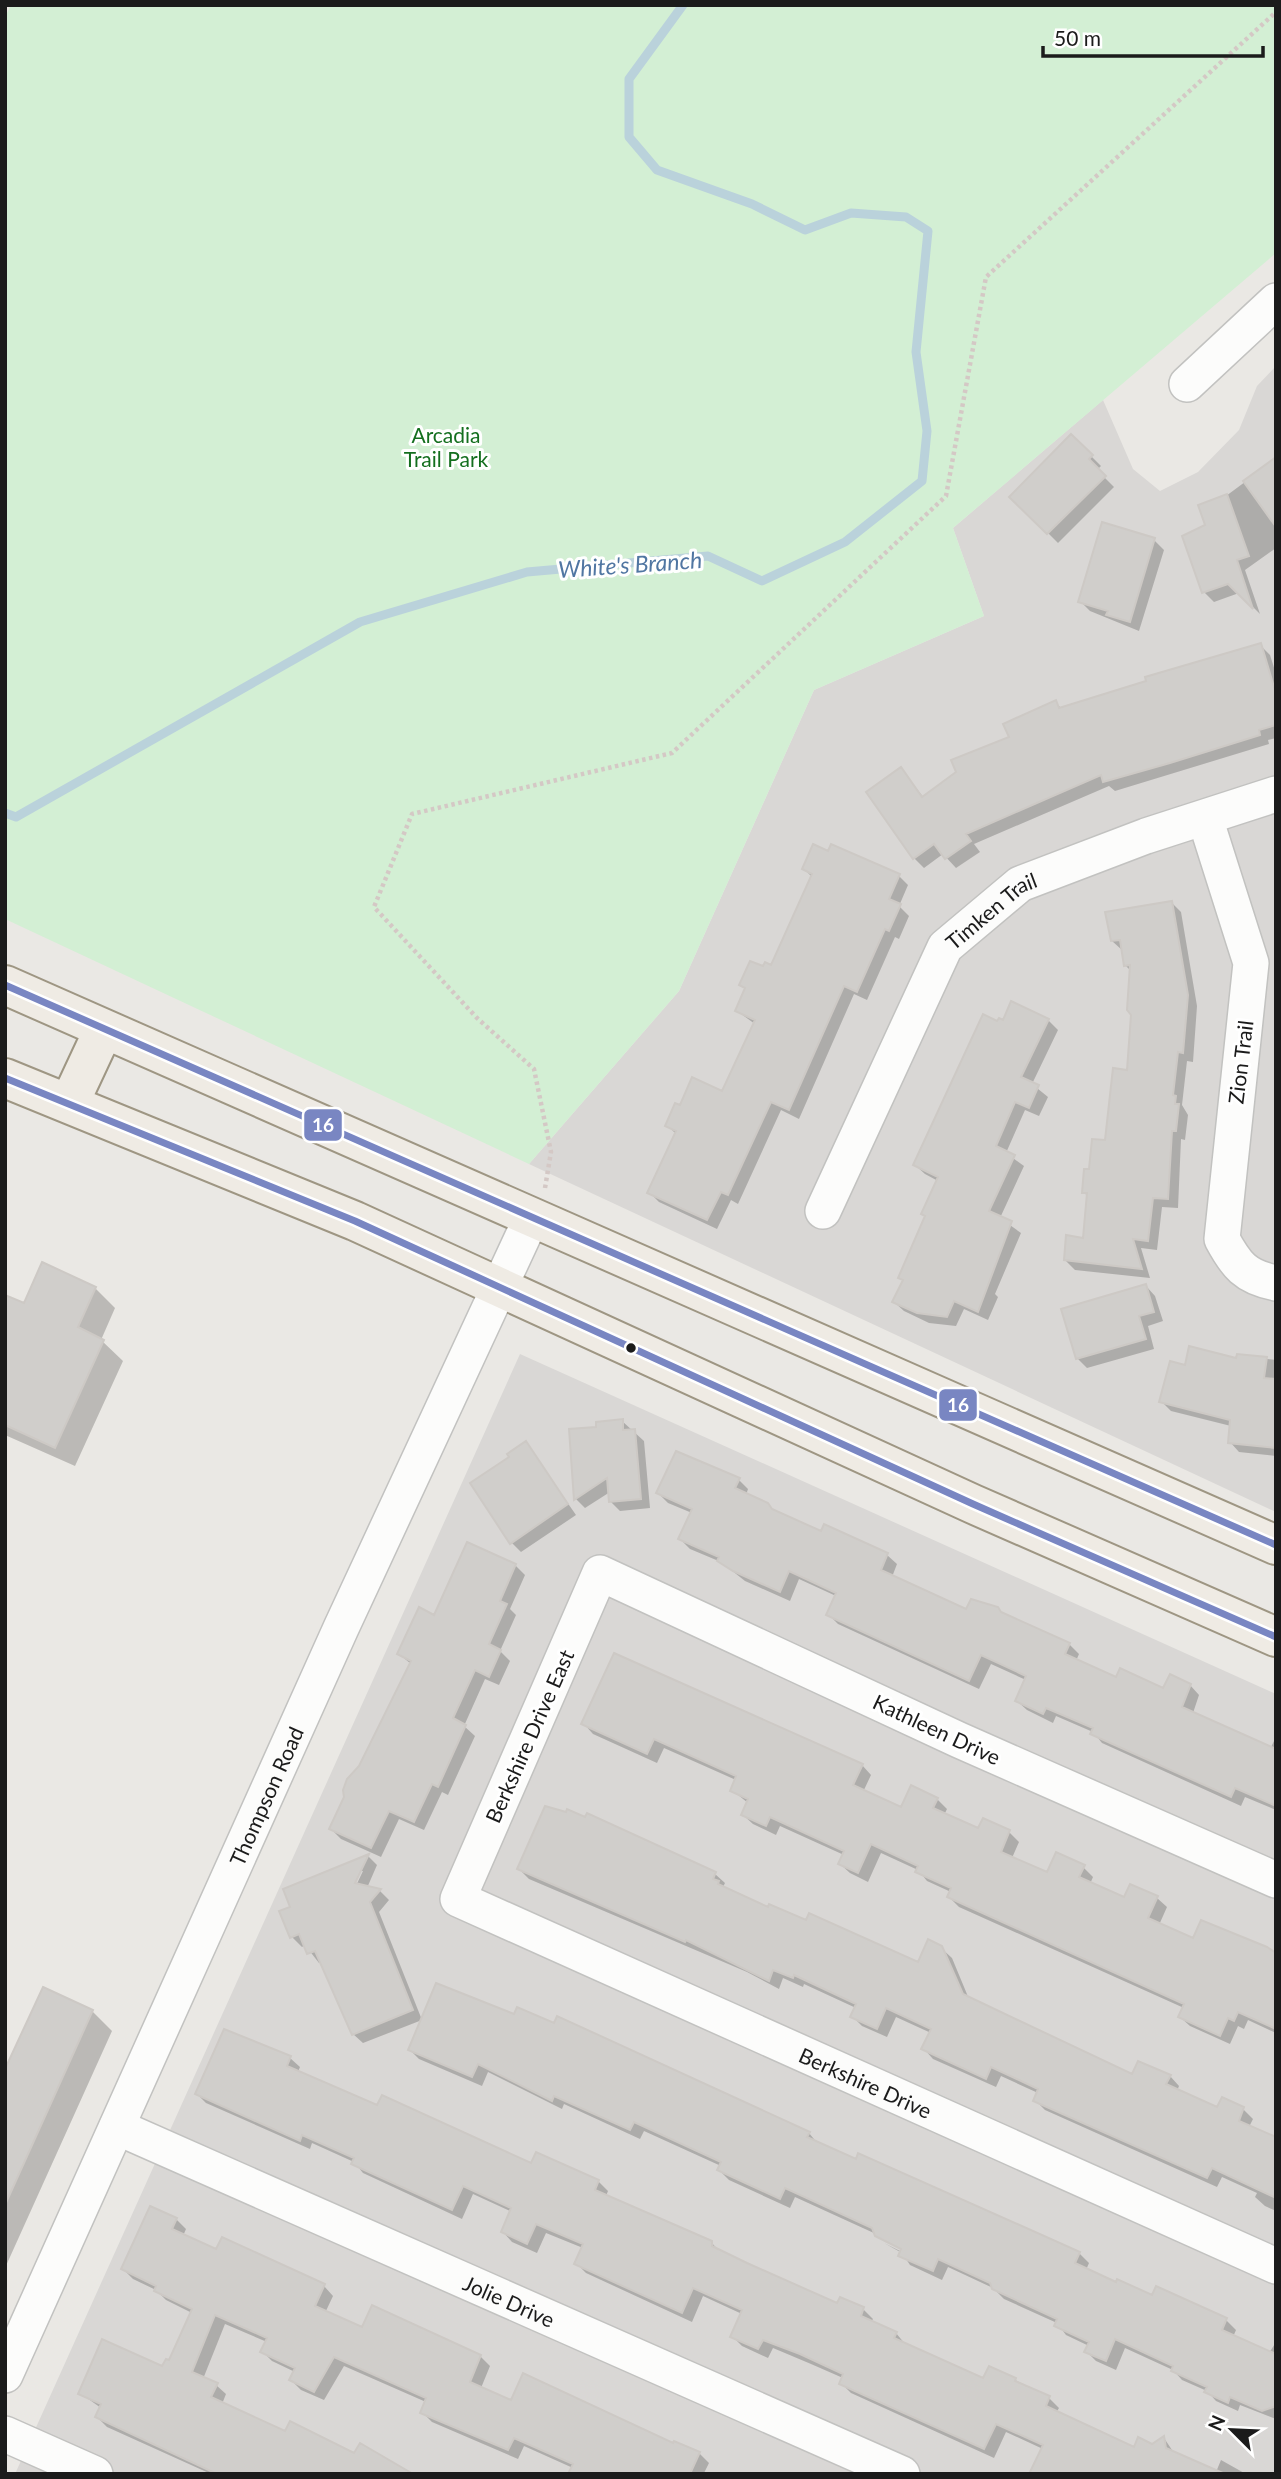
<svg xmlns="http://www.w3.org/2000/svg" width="1281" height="2479" font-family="Lato,sans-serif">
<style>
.residential{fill:#d9d7d5}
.park{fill:#d3efd4}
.shadow{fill:#0003;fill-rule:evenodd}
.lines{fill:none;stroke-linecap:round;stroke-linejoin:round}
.stream{stroke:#bad2db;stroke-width:9}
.building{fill:#d0cecb;stroke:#cdc9c5;stroke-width:2}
.minor-casing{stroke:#c2c2c0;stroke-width:38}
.major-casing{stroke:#9e9683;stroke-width:42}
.path{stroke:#d4c8c5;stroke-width:4.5;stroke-dasharray:3.5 3.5;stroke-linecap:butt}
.minor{stroke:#fcfcfb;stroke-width:35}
.major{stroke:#efebe4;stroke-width:38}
.bus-1-casing{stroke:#fff;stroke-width:12}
.bus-1{stroke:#7986c2;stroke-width:7}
.bus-dot{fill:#1b1b1b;stroke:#fff;stroke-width:2.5}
.labels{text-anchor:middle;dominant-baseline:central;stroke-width:6;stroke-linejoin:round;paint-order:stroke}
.park-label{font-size:21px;fill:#146f1f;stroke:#fff}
.street-label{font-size:21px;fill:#1b1b1b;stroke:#fff}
.water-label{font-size:23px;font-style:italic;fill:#5076a2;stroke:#fff}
.line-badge{stroke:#fff;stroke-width:2.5}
.badge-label{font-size:19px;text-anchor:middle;font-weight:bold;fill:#fff}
</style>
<rect width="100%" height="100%" fill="#eae8e4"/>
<path class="residential" d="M 1276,366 L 1276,1512 L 529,1164 L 679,991 L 814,690 L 984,616 L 953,528 L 1103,400 L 1133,469 L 1160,491 L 1198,472 L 1239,430 L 1257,386 Z
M 520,1354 L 1276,1694 L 1276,2474 L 15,2474 Z"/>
<path class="park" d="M 11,5 L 1276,5 L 1276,253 L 953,528 L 984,616 L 814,690 L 679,991 L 529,1164 L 5,919 L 5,17 Z"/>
<path class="shadow" d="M 1071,436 L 1101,466 L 1097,470 L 1114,487 L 1058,543 L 1012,497 Z
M 1276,459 L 1276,548 L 1245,570 L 1260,614 L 1239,593 L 1214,602 L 1204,592 L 1207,526 L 1226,496 Z
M 1103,524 L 1154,540 L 1164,550 L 1139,631 L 1090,611 L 1080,601 Z
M 1260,645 L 1270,655 L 1276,674 L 1276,738 L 1268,740 L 1269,744 L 1115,791 L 1109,786 L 974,844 L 980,852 L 956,868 L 943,854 L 924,868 L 914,858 L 901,769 L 924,798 L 1012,738 L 1055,702 L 1062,709 Z
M 804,869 L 899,876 L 908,885 L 899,906 L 909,916 L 899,939 L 895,937 L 867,1000 L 854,994 L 799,1119 L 781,1110 L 738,1204 L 731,1200 L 717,1229 L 659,1202 L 649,1192 L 676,1134 L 667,1125 L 681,1107 L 723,1093 L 755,1024 L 737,1011 L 746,990 L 741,985 L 764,969 L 772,967 L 812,877 Z
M 1171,902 L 1181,912 L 1197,1006 L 1193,1062 L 1187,1061 L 1182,1105 L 1188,1115 L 1185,1140 L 1181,1139 L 1178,1208 L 1162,1207 L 1157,1250 L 1141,1248 L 1150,1278 L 1075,1270 L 1065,1260 L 1085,1239 L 1089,1197 L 1083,1192 L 1106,1142 L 1129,1072 L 1133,1015 L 1131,971 L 1126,966 L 1122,950 L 1112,941 Z
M 1048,1020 L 1058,1030 L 1032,1084 L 1048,1097 L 1039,1116 L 1025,1110 L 1006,1153 L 1024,1166 L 1000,1218 L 1021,1233 L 995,1294 L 998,1297 L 988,1320 L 964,1309 L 956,1326 L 929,1323 L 904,1311 L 894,1302 L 904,1281 L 900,1278 L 927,1217 L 938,1181 L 925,1174 L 915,1165 L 998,1024 Z
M 43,1265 L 95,1288 L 115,1308 L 101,1340 L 123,1361 L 75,1466 L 5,1435 L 5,1312 L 25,1306 Z
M 1146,1286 L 1155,1296 L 1163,1321 L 1148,1326 L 1154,1349 L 1087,1368 L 1077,1358 Z
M 1238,1356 L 1276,1360 L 1276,1456 L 1239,1452 L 1230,1442 L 1231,1426 L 1171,1411 L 1161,1401 L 1186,1367 L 1238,1360 Z
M 622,1421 L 644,1441 L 650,1508 L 620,1511 L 610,1501 L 610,1492 L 585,1508 L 576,1499 L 570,1431 L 598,1428 Z
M 526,1443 L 576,1515 L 521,1552 L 511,1542 L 512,1458 Z
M 739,1480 L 748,1489 L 746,1495 L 767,1504 L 775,1512 L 822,1533 L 825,1526 L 887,1555 L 897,1564 L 892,1577 L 967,1611 L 1004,1615 L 1069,1644 L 1079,1654 L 1076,1661 L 1117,1679 L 1164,1690 L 1190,1685 L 1199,1695 L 1193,1713 L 1270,1749 L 1276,1737 L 1276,1810 L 1245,1797 L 1241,1806 L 1102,1743 L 1093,1732 L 1056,1716 L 1053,1723 L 1027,1710 L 1017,1701 L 1026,1680 L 991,1664 L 979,1689 L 838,1624 L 828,1614 L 836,1596 L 799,1579 L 790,1601 L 745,1581 L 721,1562 L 690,1549 L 680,1539 L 692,1513 L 668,1503 L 658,1493 Z
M 515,1565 L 525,1575 L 510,1609 L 516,1615 L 500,1651 L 510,1661 L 499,1685 L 485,1679 L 464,1726 L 475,1736 L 448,1795 L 442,1792 L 424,1830 L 399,1819 L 381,1857 L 341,1839 L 331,1829 L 411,1664 L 399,1654 L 435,1617 Z
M 584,1724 L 862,1765 L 871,1775 L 863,1792 L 902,1809 L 937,1799 L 947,1809 L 944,1815 L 979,1831 L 984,1820 L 1009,1832 L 1019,1842 L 1012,1858 L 1048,1874 L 1083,1867 L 1093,1877 L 1090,1884 L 1125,1899 L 1157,1898 L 1167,1907 L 1159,1925 L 1194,1940 L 1276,1954 L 1276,2033 L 1248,2020 L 1244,2029 L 1238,2026 L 1230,2044 L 1190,2026 L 1180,2017 L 1184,2008 L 959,1907 L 949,1897 L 951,1892 L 927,1881 L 918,1870 L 881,1853 L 868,1882 L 850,1873 L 840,1864 L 844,1855 L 780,1826 L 776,1835 L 753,1824 L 743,1815 L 748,1803 L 732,1790 L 736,1780 L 664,1748 L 657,1763 L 593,1734 Z
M 368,1856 L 377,1865 L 367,1888 L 380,1891 L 389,1900 L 379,1912 L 422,2020 L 363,2043 L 353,2034 L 322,1962 L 319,1963 L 305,1945 L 302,1947 L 292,1937 L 292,1908 L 285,1890 ZM 359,1871 L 363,1871 L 353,1892 L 350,1890 Z
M 519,1869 L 715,1874 L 725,1883 L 723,1887 L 769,1910 L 919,1964 L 941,1948 L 952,1958 L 969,1999 L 1133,2076 L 1170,2076 L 1179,2086 L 1177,2091 L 1218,2109 L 1223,2100 L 1243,2109 L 1253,2119 L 1249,2127 L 1276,2139 L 1276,2211 L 1265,2206 L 1255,2197 L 1257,2193 L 1222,2177 L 1217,2187 L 1045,2110 L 1035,2100 L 1038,2093 L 1001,2076 L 996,2087 L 933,2059 L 924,2049 L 931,2033 L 896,2017 L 887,2037 L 862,2026 L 852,2016 L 856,2008 L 804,1984 L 803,1987 L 783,1978 L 779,1989 L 747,1972 L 529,1879 Z
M 92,2011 L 112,2031 L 5,2268 L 5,2073 Z
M 410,2050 L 809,2133 L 818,2144 L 1079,2253 L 1089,2263 L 1086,2270 L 1117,2284 L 1153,2297 L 1157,2289 L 1226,2320 L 1236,2330 L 1233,2337 L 1269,2353 L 1276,2342 L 1276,2419 L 1240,2405 L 1238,2411 L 1216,2401 L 1207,2391 L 1182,2380 L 1173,2370 L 1125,2348 L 1116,2370 L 1096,2361 L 1086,2351 L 1089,2346 L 1066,2335 L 1057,2323 L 1004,2299 L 993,2288 L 948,2267 L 942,2280 L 910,2265 L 902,2253 L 884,2243 L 908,2255 L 910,2252 L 882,2237 L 882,2240 L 876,2234 L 795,2197 L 790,2208 L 729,2180 L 719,2170 L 721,2166 L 644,2131 L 640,2139 L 564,2104 L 562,2109 L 488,2072 L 482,2086 L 419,2059 Z
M 290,2058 L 300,2067 L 298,2072 L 378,2108 L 532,2165 L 598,2181 L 608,2191 L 606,2196 L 711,2242 L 720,2252 L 838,2306 L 863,2309 L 873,2319 L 871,2322 L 896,2333 L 905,2344 L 984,2380 L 1015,2380 L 1049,2398 L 1059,2408 L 1056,2413 L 1135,2449 L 1153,2446 L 1164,2438 L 1174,2453 L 1216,2472 L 1221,2460 L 1246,2474 L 1037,2474 L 1043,2449 L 1006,2432 L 994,2458 L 851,2393 L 841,2383 L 843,2378 L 811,2364 L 773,2348 L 768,2358 L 742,2346 L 732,2336 L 742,2314 L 703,2296 L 692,2322 L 586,2273 L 576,2263 L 583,2248 L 546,2233 L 537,2253 L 512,2242 L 503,2232 L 512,2212 L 473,2194 L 462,2219 L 363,2173 L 354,2162 L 312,2143 L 310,2149 L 206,2103 L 197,2094 Z
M 176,2219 L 186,2229 L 183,2236 L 217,2251 L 324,2286 L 333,2296 L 325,2313 L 363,2330 L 480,2356 L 490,2366 L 481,2388 L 512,2402 L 699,2453 L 709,2463 L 704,2473 L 707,2474 L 575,2474 L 573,2468 L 524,2446 L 518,2459 L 432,2422 L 422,2412 L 426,2402 L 344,2366 L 324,2400 L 301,2390 L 291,2380 L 295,2372 L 272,2361 L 262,2351 L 267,2342 L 225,2324 L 203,2379 L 216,2385 L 226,2394 L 222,2404 L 286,2434 L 409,2474 L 211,2474 L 107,2427 L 97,2417 L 101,2408 L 80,2393 L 163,2369 L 170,2363 L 192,2313 L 166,2300 L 156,2290 L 133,2279 L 123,2269 Z"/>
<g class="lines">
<path class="stream" d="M 5,813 L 16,817 L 360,622 L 527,572 L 708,556 L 762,581 L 845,542 L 922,481 L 927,431 L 916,352 L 928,231 L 906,217 L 851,213 L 805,230 L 752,204 L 657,170 L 629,137 L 629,79 L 683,5"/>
</g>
<path class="building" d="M 1071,434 L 1093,455 L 1089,459 L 1106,476 L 1047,534 L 1009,497 Z
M 1276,457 L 1276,527 L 1243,481 Z
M 1227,494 L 1249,556 L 1237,560 L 1253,609 L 1228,584 L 1202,593 L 1182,536 L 1205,525 L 1198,505 Z
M 1102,522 L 1155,538 L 1130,622 L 1106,615 L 1108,611 L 1078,602 Z
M 1261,643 L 1276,694 L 1276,725 L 1259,730 L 1260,735 L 1170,763 L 1103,782 L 1101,775 L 966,834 L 971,841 L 945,859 L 934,844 L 913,859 L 866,792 L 901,767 L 922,797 L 956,772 L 951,760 L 1009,737 L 1003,724 L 1056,700 L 1059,708 L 1146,681 L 1145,677 Z
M 813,844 L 828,851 L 831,844 L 900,874 L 889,899 L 901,904 L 889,931 L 885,929 L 857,992 L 844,986 L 789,1110 L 771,1102 L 728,1195 L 721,1192 L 707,1220 L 647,1193 L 676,1131 L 665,1126 L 675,1103 L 680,1105 L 692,1077 L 722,1091 L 755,1020 L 735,1011 L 745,988 L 739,985 L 750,961 L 763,966 L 765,962 L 771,965 L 812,874 L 802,869 Z
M 1172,901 L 1188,995 L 1183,1053 L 1178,1052 L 1173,1095 L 1176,1096 L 1175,1104 L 1179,1104 L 1176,1131 L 1172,1131 L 1168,1199 L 1153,1198 L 1148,1241 L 1133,1239 L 1142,1269 L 1064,1260 L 1066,1235 L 1083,1238 L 1087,1193 L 1082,1193 L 1084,1169 L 1089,1169 L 1092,1139 L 1105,1140 L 1113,1068 L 1127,1070 L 1131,1015 L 1127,1010 L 1130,965 L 1124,966 L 1120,940 L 1111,941 L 1105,912 Z
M 1011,1001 L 1049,1019 L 1021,1077 L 1039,1085 L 1029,1108 L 1015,1102 L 996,1146 L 1015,1155 L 989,1211 L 1012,1221 L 978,1312 L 954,1301 L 947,1317 L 917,1313 L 892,1302 L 903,1280 L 898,1278 L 925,1216 L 921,1214 L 938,1177 L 913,1165 L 983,1014 L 997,1021 L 999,1018 L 1003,1020 Z
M 42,1262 L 96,1287 L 78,1327 L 104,1340 L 55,1448 L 5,1425 L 5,1295 L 24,1303 Z
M 1146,1284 L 1154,1312 L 1139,1316 L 1146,1339 L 1076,1359 L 1061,1309 Z
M 1189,1346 L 1236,1358 L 1237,1354 L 1267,1357 L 1264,1378 L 1276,1379 L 1276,1448 L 1228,1443 L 1230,1420 L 1159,1402 L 1170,1361 L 1185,1365 Z
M 623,1419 L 623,1430 L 635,1429 L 641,1499 L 609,1502 L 607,1478 L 574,1500 L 569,1429 L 596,1427 L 596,1422 Z
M 526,1441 L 568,1504 L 510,1544 L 470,1483 L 509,1457 L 507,1454 Z
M 676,1451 L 740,1478 L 735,1488 L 768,1503 L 772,1509 L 821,1531 L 824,1524 L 888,1553 L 881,1570 L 966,1609 L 971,1599 L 998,1607 L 1001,1612 L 1070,1643 L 1065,1654 L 1116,1677 L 1120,1668 L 1163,1688 L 1170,1674 L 1191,1684 L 1182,1707 L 1276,1749 L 1276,1806 L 1235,1788 L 1231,1797 L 1090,1734 L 1093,1728 L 1046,1708 L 1043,1714 L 1015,1701 L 1026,1676 L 981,1655 L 969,1681 L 826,1615 L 836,1593 L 789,1571 L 780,1592 L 733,1571 L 717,1561 L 719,1557 L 678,1539 L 692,1509 L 656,1493 Z
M 467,1542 L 516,1564 L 500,1601 L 507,1604 L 489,1644 L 501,1650 L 489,1677 L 475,1670 L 453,1718 L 466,1725 L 438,1787 L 432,1784 L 414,1822 L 389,1811 L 371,1848 L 329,1829 L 344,1797 L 343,1790 L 347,1779 L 359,1766 L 411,1661 L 397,1654 L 419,1607 L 434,1615 Z
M 614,1653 L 863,1764 L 853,1785 L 901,1807 L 911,1785 L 938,1798 L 933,1808 L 978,1828 L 983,1818 L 1010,1830 L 1001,1852 L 1047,1872 L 1056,1852 L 1085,1865 L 1079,1877 L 1124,1897 L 1130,1884 L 1158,1896 L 1148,1918 L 1193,1938 L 1201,1920 L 1267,1947 L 1276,1953 L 1276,2029 L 1238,2012 L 1234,2021 L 1228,2018 L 1220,2036 L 1178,2017 L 1184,2004 L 947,1897 L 951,1888 L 915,1872 L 918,1866 L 871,1844 L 858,1873 L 838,1864 L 844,1851 L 770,1817 L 766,1826 L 741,1815 L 748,1799 L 730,1791 L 736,1776 L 654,1739 L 647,1754 L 581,1724 Z
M 545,1806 L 566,1812 L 567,1809 L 585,1817 L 587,1813 L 716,1872 L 713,1879 L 719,1881 L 718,1884 L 768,1907 L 769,1904 L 806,1920 L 809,1913 L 918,1962 L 928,1939 L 942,1946 L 963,1994 L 1132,2074 L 1138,2061 L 1171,2075 L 1166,2084 L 1217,2107 L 1222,2097 L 1244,2107 L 1239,2121 L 1276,2137 L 1276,2198 L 1212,2168 L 1207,2178 L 1033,2101 L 1038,2089 L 991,2067 L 986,2079 L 921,2049 L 931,2029 L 886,2008 L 877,2029 L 850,2017 L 856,2004 L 794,1975 L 793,1978 L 773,1970 L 769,1981 L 686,1940 L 685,1942 L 517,1869 Z
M 369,1854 L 355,1883 L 381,1889 L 370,1902 L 413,2010 L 352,2035 L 315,1951 L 307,1954 L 299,1934 L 290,1938 L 279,1911 L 290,1907 L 283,1889 Z
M 436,1983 L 514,2014 L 517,2007 L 554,2023 L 557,2016 L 810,2132 L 807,2137 L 856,2159 L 858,2153 L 1080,2252 L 1075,2263 L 1116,2282 L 1117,2279 L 1152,2295 L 1156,2286 L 1227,2318 L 1222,2330 L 1276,2354 L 1276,2406 L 1262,2411 L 1230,2397 L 1228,2403 L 1204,2392 L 1207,2387 L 1171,2371 L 1173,2366 L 1115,2339 L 1106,2361 L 1084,2352 L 1089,2342 L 1054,2326 L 1057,2319 L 992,2289 L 990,2283 L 938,2259 L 933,2271 L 898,2256 L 901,2249 L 875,2236 L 872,2228 L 785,2188 L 780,2199 L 717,2170 L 721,2162 L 634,2122 L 630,2130 L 554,2096 L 552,2101 L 478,2064 L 472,2077 L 408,2050 Z
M 43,1987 L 93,2010 L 5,2205 L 5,2069 Z
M 224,2029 L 291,2056 L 287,2066 L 377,2105 L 382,2095 L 531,2163 L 536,2152 L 599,2180 L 595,2190 L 712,2241 L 712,2246 L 747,2263 L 837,2303 L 840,2297 L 864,2307 L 861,2316 L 897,2332 L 894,2338 L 983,2378 L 989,2366 L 1016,2378 L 1015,2381 L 1050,2396 L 1046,2406 L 1134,2447 L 1138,2437 L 1152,2444 L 1164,2436 L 1166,2448 L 1225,2474 L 1029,2474 L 1043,2445 L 996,2424 L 984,2449 L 839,2384 L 843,2374 L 800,2354 L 763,2340 L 758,2349 L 730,2337 L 742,2310 L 693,2288 L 682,2313 L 574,2264 L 583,2244 L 536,2224 L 527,2244 L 501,2232 L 511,2208 L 463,2186 L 452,2210 L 351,2164 L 354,2158 L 302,2135 L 300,2141 L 195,2094 Z
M 150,2206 L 177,2218 L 172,2229 L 216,2249 L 222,2237 L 325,2284 L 315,2306 L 362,2327 L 372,2305 L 481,2355 L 470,2382 L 511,2400 L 523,2373 L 673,2443 L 674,2441 L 700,2452 L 690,2474 L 568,2474 L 573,2464 L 514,2438 L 508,2450 L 420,2413 L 426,2398 L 334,2357 L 314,2392 L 289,2380 L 295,2368 L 260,2352 L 267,2338 L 215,2315 L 192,2372 L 218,2383 L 211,2397 L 285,2431 L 290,2421 L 354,2453 L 360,2443 L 413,2474 L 217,2474 L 95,2417 L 101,2404 L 78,2394 L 102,2339 L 162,2366 L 166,2359 L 169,2360 L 192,2309 L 154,2291 L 156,2286 L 121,2269 Z"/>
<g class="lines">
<defs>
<g id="minor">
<path d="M 1187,384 L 1276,301"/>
<path d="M 1205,818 L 1251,963 L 1222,1239 C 1236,1265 1245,1277 1276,1283"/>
<path id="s1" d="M 823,1211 L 945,947 L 1020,884 L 1146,836 L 1276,794"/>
<path id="s2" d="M 1276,1880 L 959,1740 L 600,1573 L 458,1899 L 1276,2266"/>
<path id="s3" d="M 117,2127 L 902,2474"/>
<path id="s4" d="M 5,2375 L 341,1628 L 531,1219"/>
<path d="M 5,2434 L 95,2474"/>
</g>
<path id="major" d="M 5,985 L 1276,1545
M 5,1078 L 355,1221 L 973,1504 L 1276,1637
M 69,1104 L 104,1029"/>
</defs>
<use href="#minor" class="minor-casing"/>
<use href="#major" class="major-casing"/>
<path class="path" d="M 545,1188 L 551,1152 L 534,1069 L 477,1018 L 374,907 L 412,814 L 672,753 L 946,496 L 986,277 L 1276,12"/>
<use href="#minor" class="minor"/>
<use href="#major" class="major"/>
<defs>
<path id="bus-1" d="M 5,985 L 1276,1545
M 5,1078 L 355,1221 L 973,1504 L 1276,1637"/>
</defs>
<use href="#bus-1" class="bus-1-casing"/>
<use href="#bus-1" class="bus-1"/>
</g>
<circle class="bus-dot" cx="631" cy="1348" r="6"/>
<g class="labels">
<g class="park-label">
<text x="446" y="434">Arcadia<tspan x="446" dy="24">Trail Park</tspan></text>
</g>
<g class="street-label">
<text stroke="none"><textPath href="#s1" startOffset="350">Timken Trail</textPath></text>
<text transform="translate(1240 1062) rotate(-83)">Zion Trail</text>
<text transform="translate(937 1729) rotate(25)">Kathleen Drive</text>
<text transform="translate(529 1736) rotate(-66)">Berkshire Drive East</text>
<text stroke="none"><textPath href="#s4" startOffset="635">Thompson Road</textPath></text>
<text stroke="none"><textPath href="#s2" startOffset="1545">Berkshire Drive</textPath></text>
<text stroke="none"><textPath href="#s3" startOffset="429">Jolie Drive</textPath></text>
</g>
<g class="water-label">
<text transform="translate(630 564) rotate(-4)">White's Branch</text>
</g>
</g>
<g class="line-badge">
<rect x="303" y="1108" width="40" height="34" rx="7" fill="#7986c2"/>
<rect x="938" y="1388" width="40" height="34" rx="7" fill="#7986c2"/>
</g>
<g class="badge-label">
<text x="323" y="1132">16</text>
<text x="958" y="1412">16</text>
</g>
<rect width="1281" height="2479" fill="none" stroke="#1b1b1b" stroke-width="14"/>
<g transform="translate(1232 2430) rotate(294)" stroke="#ffffff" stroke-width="5" paint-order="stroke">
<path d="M0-5L12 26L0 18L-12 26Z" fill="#1b1b1b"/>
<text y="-10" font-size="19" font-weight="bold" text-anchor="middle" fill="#1b1b1b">N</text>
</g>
<path d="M1043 46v10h220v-10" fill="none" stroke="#1b1b1b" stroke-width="3.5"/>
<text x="1054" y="46" font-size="21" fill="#1b1b1b" stroke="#ffffff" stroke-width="5" paint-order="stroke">50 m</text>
</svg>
